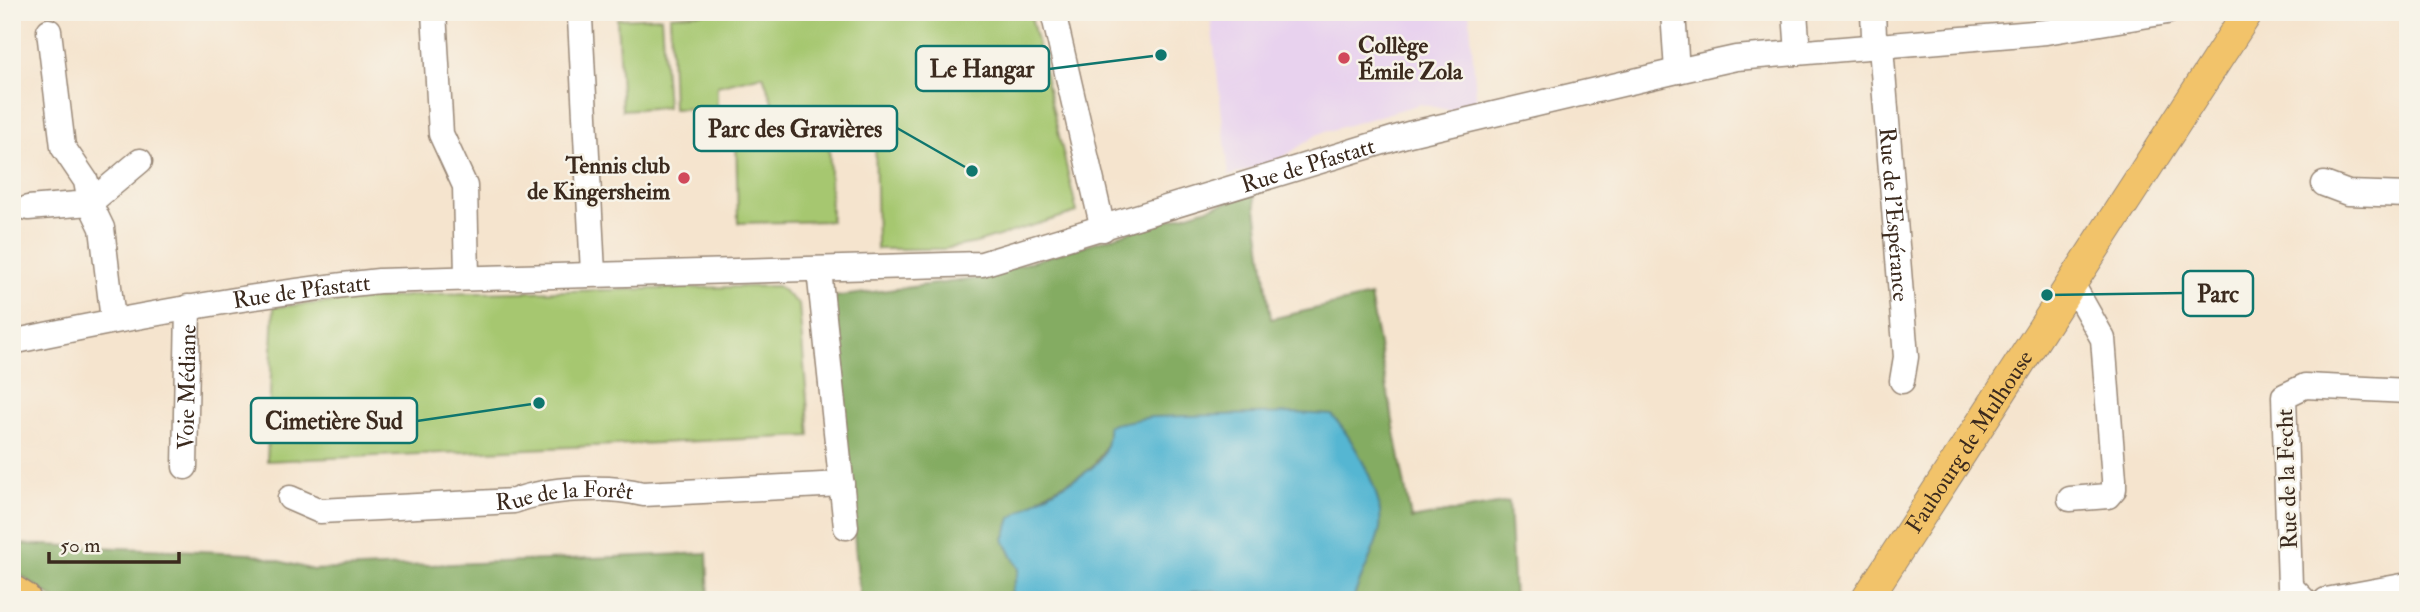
<svg xmlns="http://www.w3.org/2000/svg" width="2420" height="612" font-family="'IM FELL Double Pica',serif">
<style>
.built{fill:#e8d2ee}
.green{fill:#a6c76f;stroke:#707846;stroke-width:2}
.forest{fill:#84ac62;stroke:#606b40;stroke-width:2}
.water{fill:#54b6d2;stroke:#487078;stroke-width:2}
.lines{fill:none;stroke-linecap:round;stroke-linejoin:round}
.minor-casing{stroke:#988776;stroke-width:27}
.major-casing{stroke:#988776;stroke-width:32}
.highway-casing{stroke:#988776;stroke-width:38}
.minor{stroke:#fff;stroke-width:24}
.major{stroke:#f2c36a;stroke-width:30}
.highway{stroke:#f2c36a;stroke-width:35}
.poi-dot{fill:#d1495b;stroke:#f7f3e8;stroke-width:2.5}
.labels{text-anchor:middle;dominant-baseline:central;stroke-width:5;stroke-linejoin:round;paint-order:stroke}
.poi-label{font-size:23px;font-weight:bold;fill:#3b2a1e;stroke:#f7f3e8;text-anchor:start}
.street-label{font-size:23px;fill:#3b2a1e;stroke:#f7f3e8}
.leader{fill:none;stroke:#0f766e;stroke-width:2.5}
.callout-dot{fill:#0f766e;stroke:#f7f3e8;stroke-width:2.5}
.callout{fill:#f7f3e8;stroke:#0f766e;stroke-width:2.5}
.callout-label{font-size:24px;text-anchor:middle;font-weight:bold;fill:#3b2a1e}
</style>
<rect width="100%" height="100%" fill="#f7f3e8"/>
<filter id="ink" filterUnits="userSpaceOnUse"><feTurbulence type="fractalNoise" baseFrequency=".0143" numOctaves="2"/><feDisplacementMap in="SourceGraphic" scale="14" xChannelSelector="R" yChannelSelector="G"/><feConvolveMatrix kernelMatrix="1 2 1 2 8 2 1 2 1" color-interpolation-filters="sRGB"/></filter>
<filter id="wash" filterUnits="userSpaceOnUse"><feTurbulence type="fractalNoise" baseFrequency=".00686" numOctaves="4" result="noise"/><feDisplacementMap in="SourceGraphic" scale="28" xChannelSelector="R" yChannelSelector="G"/><feGaussianBlur stdDeviation="1.57" result="paint"/><feColorMatrix in="noise" values="0 0 0 0 0 0 0 0 0 0 0 0 0 0 0 0 0 1.4 0 .05"/><feComposite in="paint" operator="in"/></filter>
<g filter="url(#wash)">
<rect width="100%" height="100%" fill="#f5e4ce"/>
<path class="built" d="M 1210,12 L 1469,12 L 1477,105 L 1454,111 L 1420,104 L 1318,134 L 1279,160 L 1229,176 Z"/>
<path class="green" d="M 715,12 L 1030,12 L 1077,212 L 976,243 L 944,249 L 877,249 L 875,129 L 829,129 L 831,221 L 738,223 L 736,131 L 774,130 L 774,107 L 763,75 L 717,86 L 717,108 L 673,109 L 670,16 Z
M 661,17 L 667,107 L 622,110 L 617,19 Z
M 778,286 L 799,305 L 810,436 L 267,461 L 274,307 L 433,294 Z"/>
<path class="forest" d="M 1254,194 L 1271,319 L 1370,296 L 1411,519 L 1509,502 L 1514,600 L 1353,600 L 1362,571 L 1332,415 C 1251,412 1187,425 1109,439 C 1088,485 1074,473 1040,498 C 1026,509 1015,527 1004,540 L 1019,569 L 1009,600 L 860,600 L 833,297 L 974,279 Z
M 16,544 L 249,553 L 313,570 L 707,553 L 709,600 L 56,600 L 12,569 L 12,550 Z"/>
<path class="water" d="M 1293,413 L 1332,415 C 1353,439 1385,494 1380,528 C 1377,547 1359,579 1353,600 L 1242,600 L 1215,591 L 1194,592 L 1165,600 L 1009,600 L 1019,569 L 1004,540 L 1011,518 C 1026,508 1041,497 1058,488 C 1087,473 1110,463 1108,425 L 1151,417 Z"/>
</g>
<g filter="url(#ink)">
<g class="lines">
<defs>
<g id="minor">
<path d="M 434,12 L 441,134 L 465,186 L 467,276"/>
<path d="M 1053,12 L 1103,229"/>
<path d="M 1673,12 L 1677,71"/>
<path d="M 1795,12 L 1798,53"/>
<path id="s1" d="M 1873,12 L 1874,36 L 1881,47 L 1906,357 L 1902,381"/>
<path d="M 580,18 L 593,273"/>
<path d="M 2324,184 L 2348,193 L 2408,195"/>
<path d="M 28,208 L 90,203 L 86,181 L 63,147 L 49,31"/>
<path d="M 819,270 L 846,527"/>
<path d="M 113,320 L 102,228 L 90,203 L 140,161"/>
<path id="s2" d="M 12,342 C 134,316 255,294 379,281 L 982,264 L 1409,134 L 1677,71 L 1736,58 L 2046,32 L 2167,12"/>
<path id="s3" d="M 185,467 L 188,307"/>
<path id="s4" d="M 290,498 L 320,511 L 514,501 C 548,488 608,485 643,494 L 842,484"/>
<path d="M 2070,499 L 2108,496 L 2114,489 L 2114,479 L 2103,339 L 2072,284"/>
<path d="M 2304,600 L 2290,586 L 2284,396 L 2305,386 L 2408,391"/>
<path d="M 2326,600 L 2408,585"/>
</g>
<g id="major">
<path id="s5" d="M 1866,600 L 2248,12"/>
</g>
<path id="highway" d="M 12,593 L 23,600"/>
</defs>
<use href="#minor" class="minor-casing"/>
<use href="#major" class="major-casing"/>
<use href="#highway" class="highway-casing"/>
<use href="#minor" class="minor"/>
<use href="#major" class="major"/>
<use href="#highway" class="highway"/>
</g>
</g>
<g class="poi-dot">
<circle cx="1344" cy="58" r="7"/>
<circle cx="684" cy="178" r="7"/>
</g>
<g class="labels">
<g class="poi-label">
<text x="1358" y="45">Collège<tspan x="1358" dy="26">Émile Zola</tspan></text>
<text x="670" y="165" text-anchor="end">Tennis club<tspan x="670" dy="26">de Kingersheim</tspan></text>
</g>
<g class="street-label">
<text stroke="none"><textPath href="#s2" startOffset="1316">Rue de Pfastatt</textPath></text>
<text stroke="none"><textPath href="#s1" startOffset="205">Rue de l'Espérance</textPath></text>
<text stroke="none"><textPath href="#s2" startOffset="294">Rue de Pfastatt</textPath></text>
<text stroke="none"><textPath href="#s3" startOffset="80">Voie Médiane</textPath></text>
<text stroke="none"><textPath href="#s5" startOffset="189">Faubourg de Mulhouse</textPath></text>
<text transform="translate(2287 479) rotate(-92)">Rue de la Fecht</text>
<text stroke="none"><textPath href="#s4" startOffset="278">Rue de la Forêt</textPath></text>
</g>
</g>
<path class="leader" d="M1161 55L1049 69M972 171L897 128M2047 295L2183 293M539 403L417 421"/>
<g class="callout-dot">
<circle cx="1161" cy="55" r="7"/>
<circle cx="972" cy="171" r="7"/>
<circle cx="2047" cy="295" r="7"/>
<circle cx="539" cy="403" r="7"/>
</g>
<g class="callout">
<rect x="916" y="46" width="133" height="45" rx="7"/>
<rect x="694" y="106" width="203" height="45" rx="7"/>
<rect x="2183" y="271" width="70" height="45" rx="7"/>
<rect x="251" y="398" width="166" height="45" rx="7"/>
</g>
<g class="callout-label">
<text x="982" y="77">Le Hangar</text>
<text x="795" y="137">Parc des Gravières</text>
<text x="2218" y="302">Parc</text>
<text x="334" y="429">Cimetière Sud</text>
</g>
<rect width="2420" height="612" fill="none" stroke="#f7f3e8" stroke-width="42"/>
<path d="M49 552v10h130v-10" fill="none" stroke="#3b2a1e" stroke-width="3.5"/>
<text x="60" y="552" font-size="21" fill="#3b2a1e" stroke="#f7f3e8" stroke-width="5" paint-order="stroke">50 m</text>
</svg>
